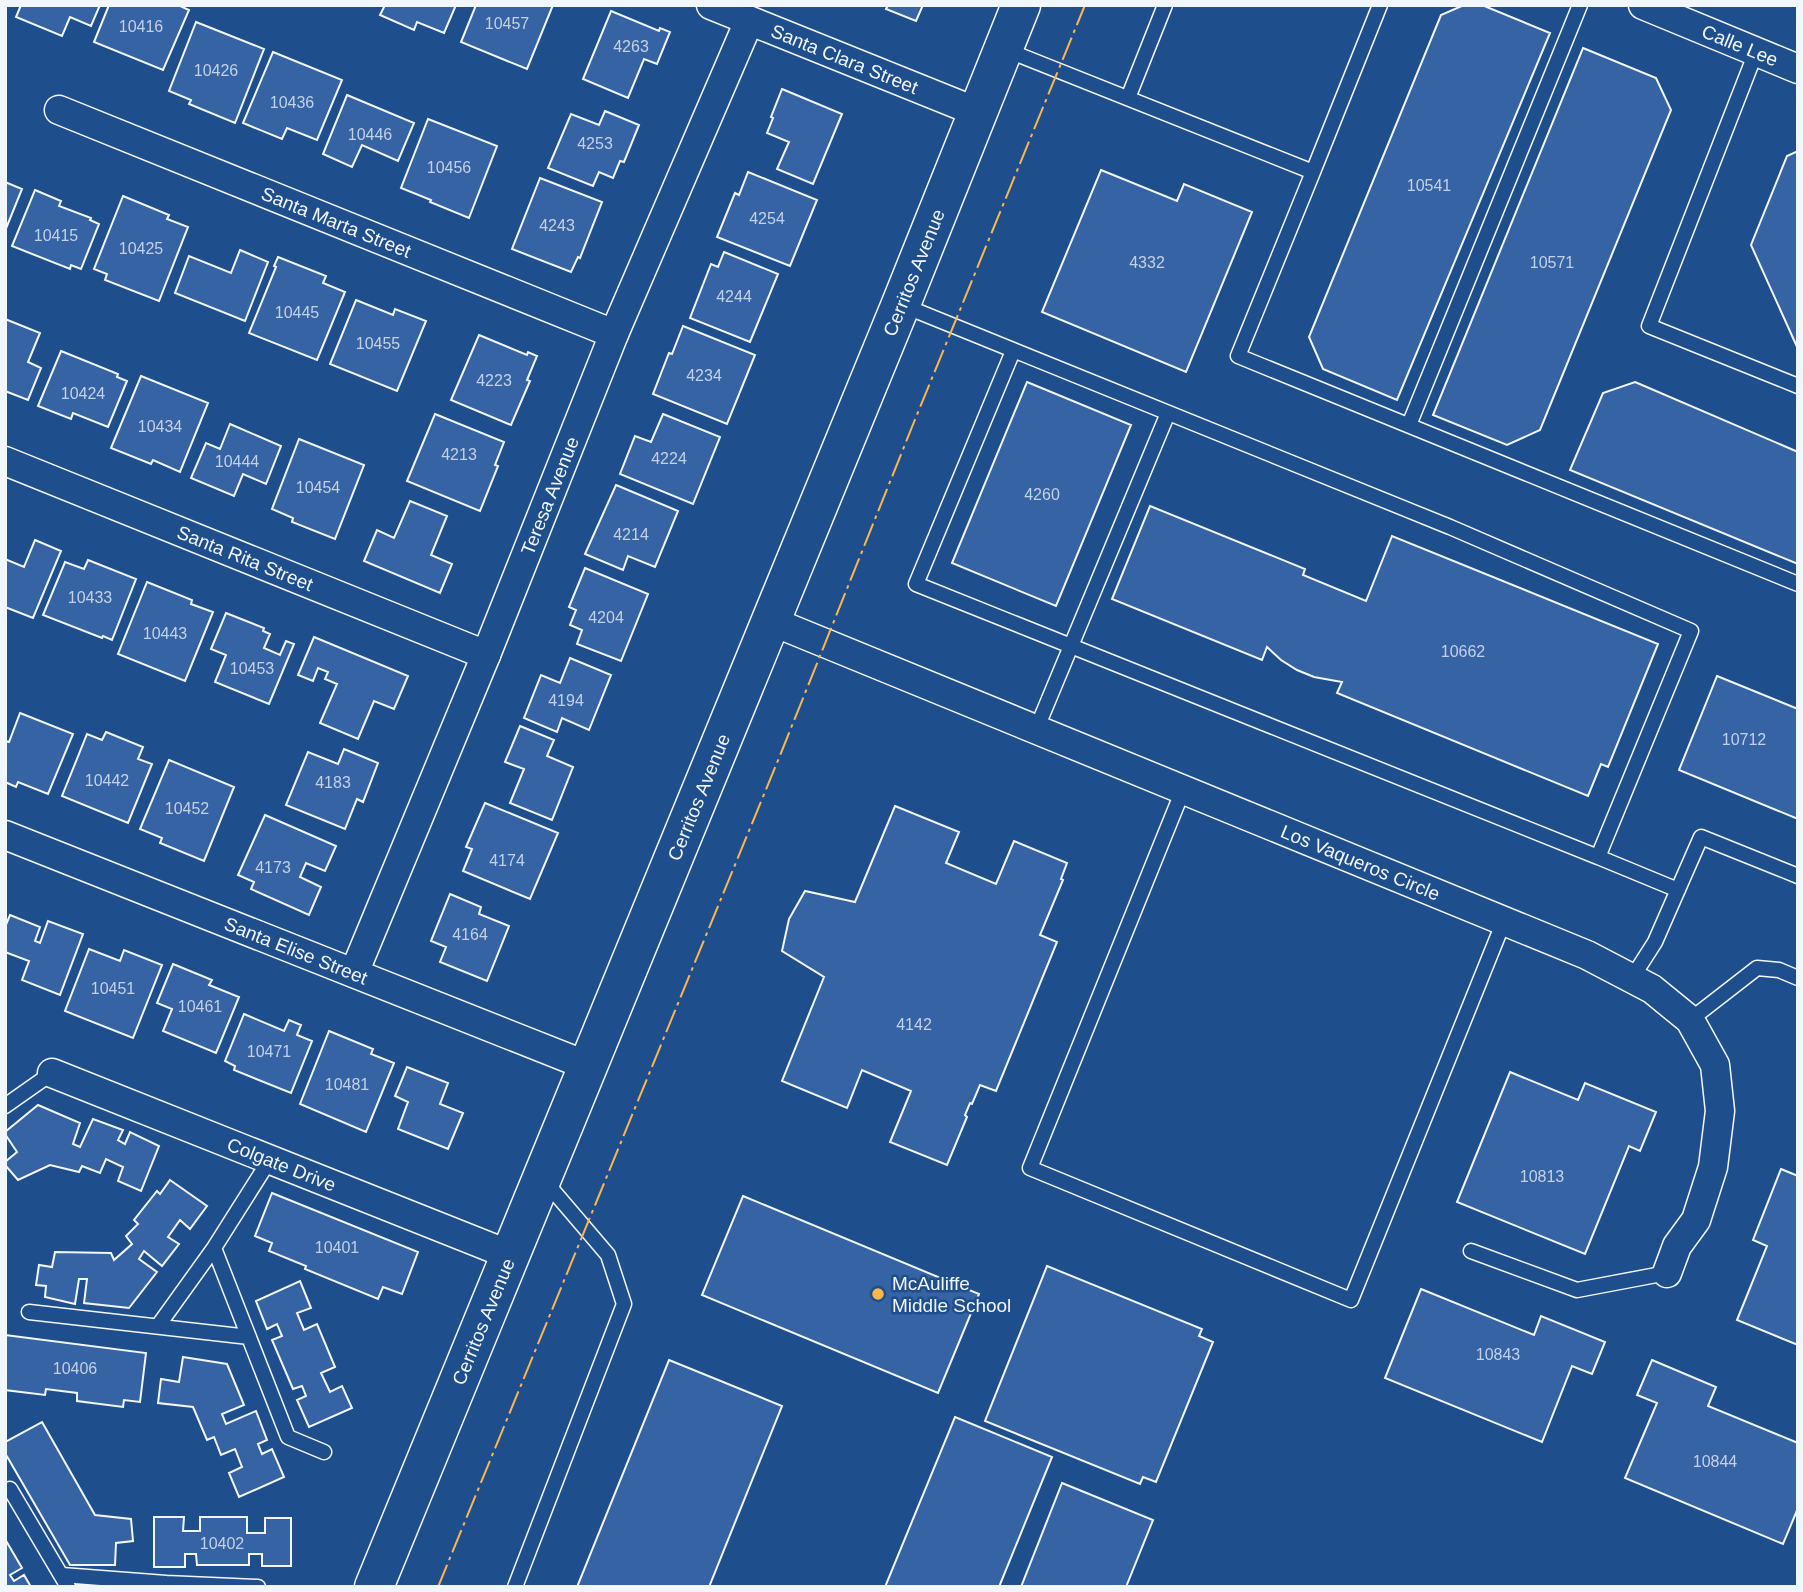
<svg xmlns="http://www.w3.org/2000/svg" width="1803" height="1592" font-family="Helvetica,sans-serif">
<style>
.building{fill:#3563a3;stroke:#f2f6ff;stroke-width:2}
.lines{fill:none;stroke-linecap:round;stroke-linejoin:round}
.service-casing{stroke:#f2f6ff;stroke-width:17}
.minor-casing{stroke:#f2f6ff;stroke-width:31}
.secondary-casing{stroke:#f2f6ff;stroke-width:41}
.service{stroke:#1f4e8c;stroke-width:14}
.minor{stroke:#1f4e8c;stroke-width:28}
.secondary{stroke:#1f4e8c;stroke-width:38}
.power{stroke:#ffb74d;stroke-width:2;stroke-dasharray:24 5 3.5 5;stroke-linecap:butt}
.poi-dot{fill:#ffb74d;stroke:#1f4e8c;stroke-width:2.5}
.labels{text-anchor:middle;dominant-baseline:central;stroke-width:5;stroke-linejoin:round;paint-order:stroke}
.number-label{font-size:16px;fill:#c3d1e8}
.street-label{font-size:19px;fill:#f2f6ff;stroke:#1f4e8c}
.poi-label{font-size:19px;fill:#f2f6ff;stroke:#1f4e8c;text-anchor:start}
</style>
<rect width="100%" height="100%" fill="#1f4e8c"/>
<path class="building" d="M 21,5 L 100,5 L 91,26 L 70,17 L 62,36 L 16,17 Z
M 109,5 L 178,5 L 189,10 L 163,70 L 94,42 Z
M 385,5 L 456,5 L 444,33 L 417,22 L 414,30 L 380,15 Z
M 476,5 L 553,5 L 527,69 L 461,42 Z
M 888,5 L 923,5 L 916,21 L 886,9 Z
M 1464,5 L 1482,5 L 1550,33 L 1397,400 L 1323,369 L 1309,337 L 1441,15 Z
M 611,11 L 659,31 L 660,28 L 670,32 L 657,64 L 644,59 L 628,98 L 583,79 Z
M 196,22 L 264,49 L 235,123 L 189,104 L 191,100 L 169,91 Z
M 1583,48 L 1656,78 L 1671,110 L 1540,430 L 1507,445 L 1433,415 Z
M 273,52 L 342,80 L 317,140 L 287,128 L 282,139 L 243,123 Z
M 782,89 L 842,114 L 813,184 L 777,169 L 789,142 L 767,133 L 773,118 L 771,117 Z
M 347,95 L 414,123 L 398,161 L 362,145 L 352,167 L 323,154 Z
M 605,111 L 639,125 L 624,162 L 620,161 L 613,178 L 599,172 L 593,186 L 548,168 L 571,114 L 599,125 Z
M 428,119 L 497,146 L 469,218 L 430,202 L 431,200 L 401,188 Z
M 1798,151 L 1798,349 L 1751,245 L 1787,156 Z
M 1101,170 L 1177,201 L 1184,184 L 1252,212 L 1186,372 L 1042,312 Z
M 748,172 L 817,200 L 790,266 L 717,237 L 735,193 L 739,195 Z
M 540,178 L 602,202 L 580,258 L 578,257 L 571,272 L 512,249 Z
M 5,182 L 22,189 L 5,231 Z
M 35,190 L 61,201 L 59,206 L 91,218 L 90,220 L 99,224 L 81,269 L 71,265 L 70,269 L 12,246 Z
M 123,196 L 169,215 L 167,219 L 188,227 L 159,301 L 105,280 L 107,274 L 94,269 Z
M 240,250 L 268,262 L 245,321 L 175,293 L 189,256 L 231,273 Z
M 724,252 L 778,274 L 750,342 L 690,318 L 711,264 L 718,267 Z
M 278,257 L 326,276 L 323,283 L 345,292 L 317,360 L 249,333 L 276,267 L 274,266 Z
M 356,300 L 393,315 L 395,309 L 426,321 L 397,391 L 330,364 Z
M 5,319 L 40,333 L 28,362 L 41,368 L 28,400 L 5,391 Z
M 683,326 L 755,355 L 727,424 L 653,394 L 669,353 L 672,354 Z
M 479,335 L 527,355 L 528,352 L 537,356 L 527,380 L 530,381 L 511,425 L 451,400 Z
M 61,351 L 118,374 L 117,377 L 127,381 L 108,427 L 73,413 L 71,419 L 38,406 Z
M 141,376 L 208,403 L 180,472 L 153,460 L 151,464 L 111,448 Z
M 1027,382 L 1131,425 L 1056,606 L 952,563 Z
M 1635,382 L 1798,452 L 1798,564 L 1570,470 L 1603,393 Z
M 435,414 L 504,442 L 495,465 L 498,466 L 480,511 L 407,481 Z
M 663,414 L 720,437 L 693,504 L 620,474 L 635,436 L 651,442 Z
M 230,424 L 281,446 L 266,484 L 243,474 L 234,496 L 191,478 L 206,443 L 220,449 Z
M 299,439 L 364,465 L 335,539 L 292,522 L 293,518 L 272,509 Z
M 616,485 L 678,511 L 655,567 L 628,556 L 623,570 L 585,554 Z
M 410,501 L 447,516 L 431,555 L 452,564 L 440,593 L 364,561 L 377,530 L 394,538 Z
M 1150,506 L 1305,569 L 1303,575 L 1366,601 L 1392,536 L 1658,644 L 1608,767 L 1601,764 L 1588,796 L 1337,693 L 1342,682 L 1314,677 L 1297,670 L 1281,660 L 1267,647 L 1262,660 L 1112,599 Z
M 35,540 L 61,551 L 33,618 L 5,607 L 5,559 L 24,567 Z
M 88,560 L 136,579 L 112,640 L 103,636 L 102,638 L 43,615 L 65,562 L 84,569 Z
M 585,568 L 648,594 L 621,661 L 577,644 L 582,630 L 570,625 L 576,610 L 569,607 Z
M 147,582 L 192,600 L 191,604 L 213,612 L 185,681 L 118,654 Z
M 226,613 L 264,628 L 263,631 L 270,634 L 264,648 L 280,655 L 286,641 L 294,644 L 269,704 L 215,682 L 226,655 L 211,649 Z
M 314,637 L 408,676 L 394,709 L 374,701 L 358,739 L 320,723 L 337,684 L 325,679 L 328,672 L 318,668 L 313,681 L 298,675 Z
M 570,658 L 611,675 L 589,730 L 562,718 L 557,732 L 524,718 L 541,675 L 560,683 Z
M 1717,676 L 1798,709 L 1798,819 L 1679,770 Z
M 20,713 L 73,734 L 48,794 L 18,782 L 16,787 L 5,782 L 5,741 L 9,742 Z
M 520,726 L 554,740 L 547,756 L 573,767 L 552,820 L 510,803 L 524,769 L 505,762 Z
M 106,732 L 143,747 L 138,759 L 152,764 L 128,823 L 62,796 L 87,734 L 102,740 Z
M 344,749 L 378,763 L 363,802 L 357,799 L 345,829 L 286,805 L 308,752 L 338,764 Z
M 169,760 L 234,787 L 204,861 L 160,843 L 162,838 L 140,829 Z
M 485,803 L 558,833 L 530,899 L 463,871 L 472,849 L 466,847 Z
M 895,806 L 959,832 L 946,863 L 996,884 L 1014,841 L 1067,863 L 1061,879 L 1063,880 L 1040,935 L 1057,942 L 996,1091 L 980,1085 L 972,1104 L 970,1103 L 965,1115 L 967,1117 L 947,1165 L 890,1142 L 911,1091 L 862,1070 L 847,1108 L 782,1081 L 824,977 L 782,951 L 789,919 L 805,891 L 855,902 Z
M 265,815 L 336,846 L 325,871 L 306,863 L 300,877 L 321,887 L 309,915 L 251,889 L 254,882 L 238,875 Z
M 450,894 L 481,907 L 479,914 L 509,926 L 487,981 L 440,962 L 446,947 L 431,941 Z
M 10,915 L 40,927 L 35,941 L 40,943 L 48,921 L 83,934 L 60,995 L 22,980 L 29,961 L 5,952 L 5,927 Z
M 89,949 L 120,961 L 124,950 L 162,965 L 133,1038 L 65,1011 Z
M 173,964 L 212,980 L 209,985 L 239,997 L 216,1053 L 163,1031 L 172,1009 L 157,1003 Z
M 244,1014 L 284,1031 L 289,1020 L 301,1025 L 297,1035 L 312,1041 L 291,1093 L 234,1070 L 235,1066 L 225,1061 Z
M 329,1031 L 373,1049 L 371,1054 L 394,1063 L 366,1132 L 300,1104 Z
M 407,1067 L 448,1083 L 440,1104 L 463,1113 L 448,1149 L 398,1129 L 408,1102 L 395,1096 Z
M 1510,1072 L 1578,1100 L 1585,1083 L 1656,1112 L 1640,1151 L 1629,1146 L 1585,1254 L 1457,1202 Z
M 38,1105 L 80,1123 L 73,1144 L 80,1147 L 93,1119 L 123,1130 L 118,1140 L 125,1144 L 130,1132 L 159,1146 L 141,1191 L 118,1181 L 123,1167 L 106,1159 L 100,1173 L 82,1166 L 79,1172 L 50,1165 L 18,1180 L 5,1165 L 5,1162 L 17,1152 L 5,1134 L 5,1132 Z
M 1781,1169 L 1798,1176 L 1798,1345 L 1737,1320 L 1767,1246 L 1753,1240 Z
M 170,1180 L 207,1206 L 190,1229 L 180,1220 L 168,1237 L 179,1244 L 162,1266 L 144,1251 L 139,1259 L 157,1272 L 129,1308 L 84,1303 L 87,1279 L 79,1279 L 75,1304 L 45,1297 L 46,1286 L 36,1285 L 39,1265 L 52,1267 L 55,1252 L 111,1253 L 114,1260 L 132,1244 L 126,1236 L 138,1224 L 134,1220 L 157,1191 L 160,1194 Z
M 272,1193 L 418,1252 L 402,1294 L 383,1287 L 378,1299 L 305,1269 L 306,1266 L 269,1251 L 272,1243 L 255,1236 Z
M 743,1196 L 979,1294 L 938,1393 L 702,1295 Z
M 1047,1266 L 1202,1329 L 1199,1336 L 1213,1342 L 1156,1482 L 1143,1477 L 1140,1484 L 985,1421 Z
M 300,1281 L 311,1308 L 297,1313 L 304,1330 L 317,1324 L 335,1367 L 321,1373 L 330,1392 L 342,1386 L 352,1408 L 309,1427 L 297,1400 L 306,1396 L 302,1386 L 293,1389 L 272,1340 L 282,1336 L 277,1324 L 267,1329 L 256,1301 Z
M 1421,1289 L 1534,1335 L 1541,1316 L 1605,1342 L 1592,1374 L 1572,1366 L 1542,1442 L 1385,1378 Z
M 5,1335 L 146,1353 L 140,1402 L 124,1400 L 123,1407 L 77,1401 L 77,1393 L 46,1389 L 45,1395 L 5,1390 Z
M 183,1357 L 227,1364 L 244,1405 L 222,1414 L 226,1424 L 256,1411 L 267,1440 L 258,1444 L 262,1454 L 272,1449 L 284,1477 L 239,1497 L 229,1473 L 242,1467 L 235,1449 L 221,1455 L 214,1437 L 207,1440 L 193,1407 L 158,1403 L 161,1379 L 179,1382 Z
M 669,1360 L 782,1406 L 709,1587 L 577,1587 Z
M 1652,1360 L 1716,1387 L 1708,1406 L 1798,1443 L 1798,1508 L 1783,1544 L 1625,1478 L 1657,1403 L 1637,1395 Z
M 955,1417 L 1052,1457 L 999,1587 L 885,1587 Z
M 42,1422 L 95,1515 L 131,1519 L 133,1541 L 116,1543 L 115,1565 L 70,1565 L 5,1453 L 5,1442 Z
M 1062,1483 L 1153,1520 L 1126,1587 L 1021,1587 Z
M 154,1517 L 184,1517 L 183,1531 L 200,1531 L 200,1517 L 247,1517 L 247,1533 L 265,1533 L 265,1518 L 291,1518 L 291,1566 L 262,1566 L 262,1554 L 249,1554 L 249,1565 L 197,1565 L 196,1554 L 185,1554 L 185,1567 L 154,1567 Z
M 5,1539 L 22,1568 L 10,1575 L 14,1581 L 24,1575 L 31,1587 L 5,1587 Z"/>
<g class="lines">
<defs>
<path id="service" d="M 1004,49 L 1313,172 L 1380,5
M 1756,52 L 1649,326 L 1798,386
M 1128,98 L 1165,5
M 1313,172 L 1238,356 L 1798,584
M 902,305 L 1450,527 L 1691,631 L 1598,857 L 916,584 L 1013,351
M 1409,425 L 1580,5
M 1036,730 L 1168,413
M 1183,790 L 1030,1168 L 1351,1300 L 1504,921
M 1598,857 L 1678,890
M 1632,978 L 1655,942 L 1701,837 L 1798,876
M 1690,1020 L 1757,968 L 1779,970 L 1798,978
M 5,1106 L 52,1073
M 214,1248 L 288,1437 L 324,1452
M 1471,1251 L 1577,1290 L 1667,1273
M 29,1312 L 249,1337
M 158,1326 L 214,1248 L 269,1161
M 10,1489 L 68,1587
M 62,1575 L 166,1583
M 164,1587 L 166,1583 L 258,1587
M 515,1587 L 624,1304 L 608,1255 L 544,1180"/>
<g id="minor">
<path id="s1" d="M 711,5 L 977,112"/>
<path id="s2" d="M 1643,5 L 1798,69"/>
<path id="s3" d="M 59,110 L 614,334"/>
<path id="s4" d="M 5,461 L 486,655"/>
<path id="s5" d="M 771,621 L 1587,955 L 1652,989 L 1690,1020 L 1715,1065 L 1720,1111 L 1713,1167 L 1696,1220 L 1677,1246 L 1667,1273"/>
<path id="s6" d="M 5,835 L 588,1066"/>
<path id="s7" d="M 354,973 L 486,655 L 614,334 L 749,21"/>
<path id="s8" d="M 52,1073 L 510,1255"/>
</g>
<g id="secondary">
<path id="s9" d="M 374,1587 L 901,304 L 1021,5"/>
</g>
</defs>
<use href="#service" class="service-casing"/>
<use href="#minor" class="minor-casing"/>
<use href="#secondary" class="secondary-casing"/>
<use href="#service" class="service"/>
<use href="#minor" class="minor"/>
<use href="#secondary" class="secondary"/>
<path class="power" d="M 438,1587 L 781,753 L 914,422 L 1085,5"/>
</g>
<circle class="poi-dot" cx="878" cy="1294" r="7"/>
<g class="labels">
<g class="number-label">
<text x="507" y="23">10457</text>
<text x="141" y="26">10416</text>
<text x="631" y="46">4263</text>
<text x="216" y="70">10426</text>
<text x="292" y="102">10436</text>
<text x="370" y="134">10446</text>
<text x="595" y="143">4253</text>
<text x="449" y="167">10456</text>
<text x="1429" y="185">10541</text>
<text x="767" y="218">4254</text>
<text x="557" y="225">4243</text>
<text x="56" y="235">10415</text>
<text x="141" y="248">10425</text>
<text x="1147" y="262">4332</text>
<text x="1552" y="262">10571</text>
<text x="734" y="296">4244</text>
<text x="297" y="312">10445</text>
<text x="378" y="343">10455</text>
<text x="704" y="375">4234</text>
<text x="494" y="380">4223</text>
<text x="83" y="393">10424</text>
<text x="160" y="426">10434</text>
<text x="459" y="454">4213</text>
<text x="669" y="458">4224</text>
<text x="237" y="461">10444</text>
<text x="318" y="487">10454</text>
<text x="1042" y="494">4260</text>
<text x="631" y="534">4214</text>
<text x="90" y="597">10433</text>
<text x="606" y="617">4204</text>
<text x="165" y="633">10443</text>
<text x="1463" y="651">10662</text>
<text x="252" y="668">10453</text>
<text x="566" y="700">4194</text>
<text x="1744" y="739">10712</text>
<text x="107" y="780">10442</text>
<text x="333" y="782">4183</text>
<text x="187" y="808">10452</text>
<text x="507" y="860">4174</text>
<text x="273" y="867">4173</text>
<text x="470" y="934">4164</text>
<text x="113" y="988">10451</text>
<text x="200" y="1006">10461</text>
<text x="914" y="1024">4142</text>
<text x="269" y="1051">10471</text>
<text x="347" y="1084">10481</text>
<text x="1542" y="1176">10813</text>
<text x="337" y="1247">10401</text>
<text x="1498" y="1354">10843</text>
<text x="75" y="1368">10406</text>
<text x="1715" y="1461">10844</text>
<text x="222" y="1543">10402</text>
</g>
<g class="street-label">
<text stroke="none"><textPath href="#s2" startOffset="105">Calle Lee</textPath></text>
<text stroke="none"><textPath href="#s1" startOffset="144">Santa Clara Street</textPath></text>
<text stroke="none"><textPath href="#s3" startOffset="299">Santa Marta Street</textPath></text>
<text stroke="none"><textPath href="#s9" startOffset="1421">Cerritos Avenue</textPath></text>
<text stroke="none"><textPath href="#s7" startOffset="516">Teresa Avenue</textPath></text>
<text stroke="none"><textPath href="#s4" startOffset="259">Santa Rita Street</textPath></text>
<text stroke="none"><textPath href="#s9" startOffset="854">Cerritos Avenue</textPath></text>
<text stroke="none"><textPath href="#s5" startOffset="637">Los Vaqueros Circle</textPath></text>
<text stroke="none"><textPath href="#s6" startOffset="313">Santa Elise Street</textPath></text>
<text stroke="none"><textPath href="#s8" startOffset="247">Colgate Drive</textPath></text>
<text stroke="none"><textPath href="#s9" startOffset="287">Cerritos Avenue</textPath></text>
</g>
<g class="poi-label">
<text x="892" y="1283">McAuliffe<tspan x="892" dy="22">Middle School</tspan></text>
</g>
</g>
<rect width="1803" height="1592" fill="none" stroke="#f2f6ff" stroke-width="14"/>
</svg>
